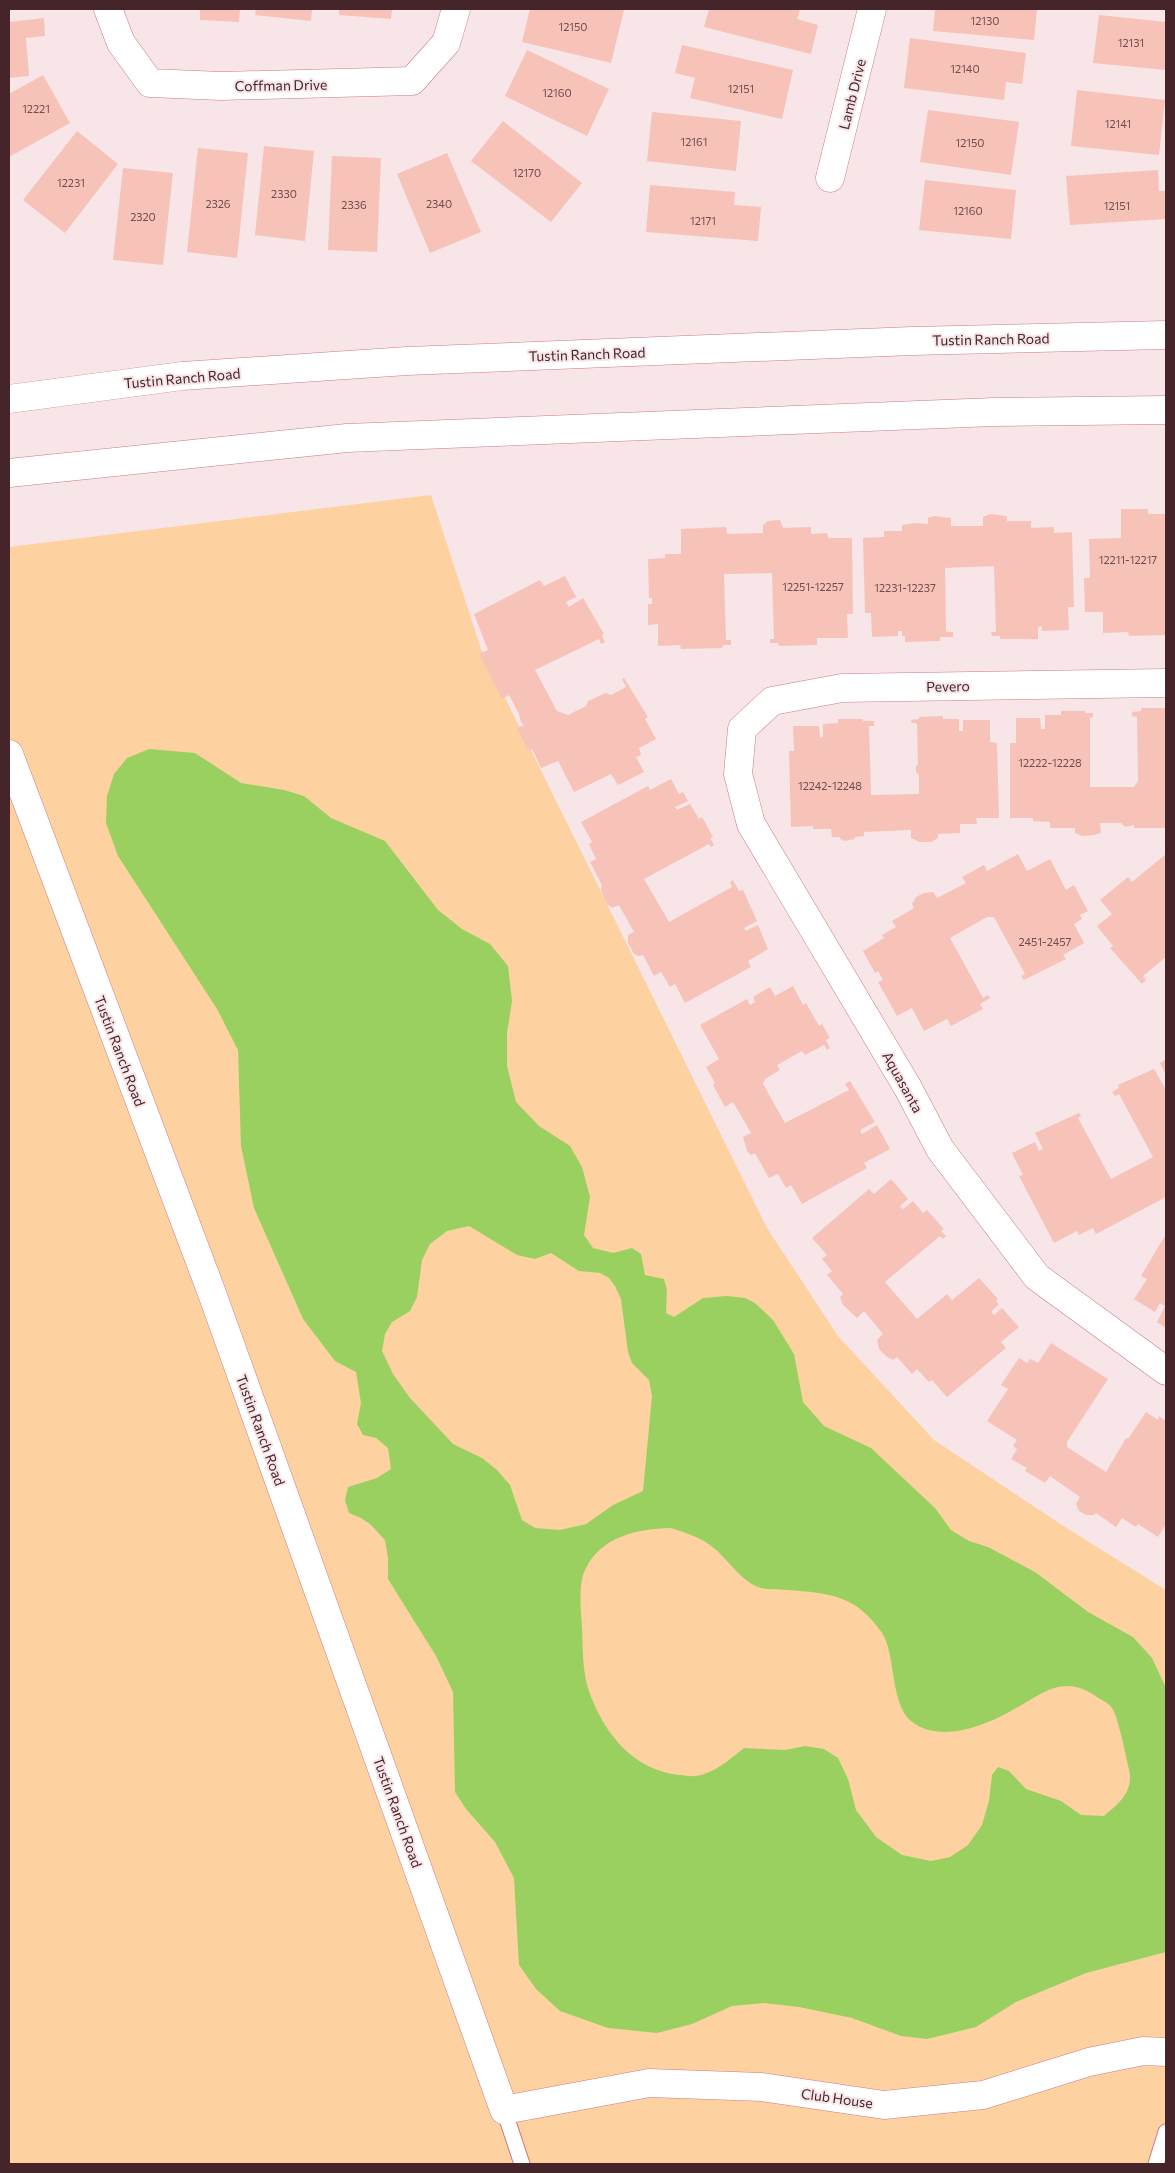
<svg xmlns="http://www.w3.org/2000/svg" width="1175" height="2173" font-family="Commissioner,sans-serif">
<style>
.green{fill:#fdd2a0}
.water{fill:#9ad060;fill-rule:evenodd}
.building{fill:#f7c3b9}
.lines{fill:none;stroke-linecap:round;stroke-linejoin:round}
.service-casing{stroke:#cc7b87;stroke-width:17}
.minor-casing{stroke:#cc7b87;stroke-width:29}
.primary-casing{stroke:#cc7b87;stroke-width:29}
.service{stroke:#fff;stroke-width:15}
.minor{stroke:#fff;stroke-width:28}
.primary{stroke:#fff;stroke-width:28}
.labels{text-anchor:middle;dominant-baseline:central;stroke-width:4;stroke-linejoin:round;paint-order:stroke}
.number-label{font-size:11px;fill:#724c4e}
.street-label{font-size:14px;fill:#46252a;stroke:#f7e5e7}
</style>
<rect width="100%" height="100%" fill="#f7e5e7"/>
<path class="green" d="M 431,495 L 481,649 L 767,1228 L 838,1336 L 934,1440 L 1065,1527 L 1166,1590 L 1166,2164 L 9,2164 L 9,547 Z"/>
<path class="water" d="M 149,749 L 195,753 L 241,783 L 284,790 L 304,796 L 331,818 L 385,841 L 438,910 L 462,929 L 490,944 L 508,966 L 512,1001 L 507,1033 L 507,1066 L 516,1102 L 539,1126 L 570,1146 L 582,1167 L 590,1197 L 584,1235 L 593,1248 L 613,1253 L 632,1248 L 641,1254 L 645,1275 L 664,1279 L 667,1290 L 666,1313 L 674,1317 L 703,1298 L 727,1296 L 745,1298 L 755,1303 L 773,1320 L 794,1354 L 803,1402 L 824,1426 L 871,1448 L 935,1508 L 951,1530 L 969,1541 L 988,1547 L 1035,1572 L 1088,1612 L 1133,1637 L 1152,1658 L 1166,1688 L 1166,1952 L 1086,1973 L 1016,2002 L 976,2027 L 927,2039 L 901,2036 L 852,2018 L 799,2007 L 764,2003 L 732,2006 L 692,2024 L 657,2033 L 608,2028 L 560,2011 L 536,1989 L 519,1965 L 514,1878 L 495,1842 L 466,1809 L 455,1792 L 453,1692 L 436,1656 L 388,1579 L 388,1558 L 385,1540 L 370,1524 L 361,1518 L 349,1513 L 345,1500 L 348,1487 L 377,1478 L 391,1469 L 388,1448 L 376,1438 L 363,1435 L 357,1424 L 361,1403 L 356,1372 L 335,1361 L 303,1319 L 254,1208 L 241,1146 L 238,1050 L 217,1009 L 118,856 L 106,823 L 107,796 L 114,774 L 127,758 ZM 469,1226 L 517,1255 L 535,1259 L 551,1253 L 579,1271 L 600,1273 L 609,1278 L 615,1286 L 621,1299 L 628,1352 L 632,1363 L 649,1380 L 652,1396 L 643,1491 L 613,1505 L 586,1524 L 560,1530 L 535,1528 L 522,1520 L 510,1485 L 497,1470 L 482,1458 L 453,1444 L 410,1398 L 393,1374 L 382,1351 L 385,1334 L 392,1322 L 410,1311 L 417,1297 L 422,1260 L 430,1244 L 447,1231 ZM 671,1528 C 686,1533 703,1538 715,1549 C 729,1561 743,1583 761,1588 C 769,1590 779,1589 787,1590 C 830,1593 856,1595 882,1633 C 896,1654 890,1704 911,1721 C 939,1744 984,1726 1011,1711 C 1041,1695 1062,1672 1097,1697 C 1101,1700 1109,1703 1112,1708 C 1118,1716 1126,1757 1129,1769 C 1134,1792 1119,1803 1104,1816 L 1081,1815 L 1061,1801 L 1026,1789 L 1009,1771 L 998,1767 L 992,1775 L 989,1801 L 982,1825 L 968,1845 L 950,1857 L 931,1861 L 902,1855 L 876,1837 L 856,1810 L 848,1779 L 838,1758 L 824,1749 L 805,1746 L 785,1750 L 744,1748 C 730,1759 714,1774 695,1776 C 691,1777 685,1775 680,1775 C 635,1771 605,1735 590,1694 C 582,1673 583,1649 582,1627 C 581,1611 578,1584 585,1570 C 601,1536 637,1529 671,1528 Z"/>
<path class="building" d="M 200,9 L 240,9 L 239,22 L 200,20 Z
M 256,9 L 312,9 L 311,21 L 255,15 Z
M 339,9 L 392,9 L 391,19 L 339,15 Z
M 530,9 L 624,10 L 611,63 L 522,42 Z
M 709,9 L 800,9 L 797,19 L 818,25 L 811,54 L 704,27 Z
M 935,9 L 1037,9 L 1034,40 L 933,31 Z
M 1099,15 L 1166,22 L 1166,70 L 1093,63 Z
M 44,18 L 45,36 L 26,38 L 29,76 L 9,78 L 9,22 Z
M 910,38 L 1026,53 L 1022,84 L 1006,82 L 1004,100 L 904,88 Z
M 682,45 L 793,70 L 782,119 L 690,98 L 695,78 L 675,73 Z
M 527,50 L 609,89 L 587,136 L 505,96 Z
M 43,75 L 70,123 L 9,157 L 9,94 Z
M 1077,90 L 1165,100 L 1159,155 L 1071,146 Z
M 928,110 L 1019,122 L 1011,175 L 920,162 Z
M 652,112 L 741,121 L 736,171 L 647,161 Z
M 503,121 L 582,183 L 551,222 L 471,161 Z
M 77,131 L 118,164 L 65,233 L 23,200 Z
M 264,146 L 314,151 L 305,241 L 255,235 Z
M 198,148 L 248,153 L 237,258 L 187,252 Z
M 447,153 L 481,232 L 430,253 L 397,174 Z
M 332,156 L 381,158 L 377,252 L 328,250 Z
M 123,168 L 173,173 L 163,265 L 113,260 Z
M 1158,170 L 1159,191 L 1166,191 L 1166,219 L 1070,225 L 1066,176 Z
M 925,180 L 1016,190 L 1011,239 L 919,230 Z
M 650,185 L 735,192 L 734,205 L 761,207 L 758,241 L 646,232 Z
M 1121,509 L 1148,509 L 1148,514 L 1166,514 L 1166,635 L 1129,636 L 1128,632 L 1103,633 L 1103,612 L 1085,612 L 1084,578 L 1090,578 L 1089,539 L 1121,538 Z
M 990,514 L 1007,516 L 1007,521 L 1031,521 L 1031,528 L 1054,527 L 1054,533 L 1072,532 L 1074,607 L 1068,607 L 1069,630 L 1042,631 L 1042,626 L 1038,627 L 1038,639 L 1000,639 L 1000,636 L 992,636 L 991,632 L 996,632 L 994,566 L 945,568 L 946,632 L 953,632 L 953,637 L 940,637 L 940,641 L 905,642 L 905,636 L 902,636 L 902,631 L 898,631 L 898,636 L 872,637 L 871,613 L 865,613 L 863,538 L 884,537 L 884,531 L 902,531 L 902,525 L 915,523 L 928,524 L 928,518 L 934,516 L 951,518 L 951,526 L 983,526 L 983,517 Z
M 780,520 L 783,528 L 811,527 L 811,534 L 827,533 L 828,538 L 852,538 L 853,614 L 847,614 L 848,638 L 817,638 L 817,645 L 779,646 L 778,643 L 770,643 L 770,639 L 774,639 L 772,573 L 728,574 L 724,574 L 726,640 L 731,640 L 731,645 L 723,645 L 722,648 L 681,649 L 680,645 L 658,646 L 658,624 L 648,625 L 648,604 L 652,604 L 652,598 L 649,598 L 648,559 L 665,558 L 665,554 L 681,554 L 681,529 L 726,527 L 727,534 L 763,533 L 763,525 L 768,521 Z
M 565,576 L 576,597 L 566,602 L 569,607 L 583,598 L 604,634 L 602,635 L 605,642 L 601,644 L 599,639 L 535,670 L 557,711 L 568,715 L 586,706 L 588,701 L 606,693 L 611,695 L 626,687 L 622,679 L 624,678 L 648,717 L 645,719 L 656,739 L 639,748 L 641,755 L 636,757 L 644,772 L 618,785 L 611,774 L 574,792 L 558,761 L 541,768 L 532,749 L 528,751 L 517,728 L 524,725 L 521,722 L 519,714 L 509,695 L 502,699 L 479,654 L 488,650 L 474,614 L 540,580 L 544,586 Z
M 1141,708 L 1166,708 L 1166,828 L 1134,828 L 1134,825 L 1125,827 L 1121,823 L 1100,823 L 1101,833 L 1094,835 L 1082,836 L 1075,833 L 1075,828 L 1050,828 L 1050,822 L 1033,821 L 1033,818 L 1010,818 L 1010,743 L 1016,743 L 1016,718 L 1040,718 L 1041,729 L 1045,729 L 1045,715 L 1061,715 L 1061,711 L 1085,711 L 1085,713 L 1093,713 L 1093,718 L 1090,717 L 1090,787 L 1134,787 L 1138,781 L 1137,717 L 1132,716 L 1132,712 L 1141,711 Z
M 943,716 L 943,719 L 959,719 L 959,731 L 963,731 L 963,720 L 990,720 L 990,742 L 997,743 L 999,818 L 976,818 L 977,824 L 960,824 L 960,833 L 938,834 L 938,838 L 931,842 L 920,842 L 911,838 L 911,830 L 864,832 L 864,836 L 855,837 L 855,839 L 845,841 L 840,839 L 840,837 L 832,837 L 831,829 L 813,829 L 813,826 L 791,827 L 789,751 L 794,751 L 793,726 L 819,726 L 820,737 L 823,737 L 823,724 L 838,723 L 838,719 L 863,719 L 863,721 L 874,721 L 874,726 L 869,726 L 871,795 L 919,794 L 919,775 L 916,772 L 916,767 L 918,764 L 917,723 L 912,723 L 911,720 L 919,719 L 919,717 Z
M 671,779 L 679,794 L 683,792 L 688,801 L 675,807 L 677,810 L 690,804 L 699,819 L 702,817 L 713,837 L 710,838 L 714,845 L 711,847 L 709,844 L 644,879 L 669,922 L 732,887 L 730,882 L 733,880 L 739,891 L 743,890 L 757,921 L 744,928 L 746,931 L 758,925 L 768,949 L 748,961 L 751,967 L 685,1003 L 675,984 L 670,987 L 661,972 L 654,976 L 643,955 L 639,956 L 634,954 L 628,943 L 628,935 L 634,932 L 619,905 L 612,908 L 606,903 L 601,890 L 602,885 L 590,862 L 596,859 L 589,844 L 592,842 L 581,822 L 648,786 L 650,790 Z
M 1018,854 L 1027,871 L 1050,859 L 1066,890 L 1074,885 L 1088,911 L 1080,915 L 1082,919 L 1074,924 L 1084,943 L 1063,955 L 1066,959 L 1024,980 L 1021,976 L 1025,974 L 994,917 L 987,917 L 950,938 L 983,998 L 988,995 L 990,998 L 980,1004 L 983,1009 L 951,1026 L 947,1019 L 924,1031 L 912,1008 L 897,1016 L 878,982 L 883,980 L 878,971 L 875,973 L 863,951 L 884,938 L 882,935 L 896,927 L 892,921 L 914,908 L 912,904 L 916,897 L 924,893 L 933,892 L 937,898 L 966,883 L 962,877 L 984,865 L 987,871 Z
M 1166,854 L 1166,957 L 1143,976 L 1146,980 L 1142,984 L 1110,948 L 1113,946 L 1097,926 L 1112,914 L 1100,900 L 1128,877 L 1132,882 Z
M 793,986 L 803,1005 L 806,1003 L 819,1026 L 822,1024 L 830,1038 L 826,1040 L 830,1048 L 827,1050 L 824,1045 L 805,1055 L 802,1051 L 777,1065 L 780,1070 L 765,1079 L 763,1084 L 785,1123 L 849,1090 L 845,1084 L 850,1081 L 875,1122 L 860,1130 L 862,1134 L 877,1125 L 890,1149 L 864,1163 L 867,1168 L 802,1204 L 791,1185 L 786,1188 L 778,1174 L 769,1178 L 755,1153 L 751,1155 L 747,1151 L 743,1137 L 751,1133 L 733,1102 L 725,1107 L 713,1085 L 715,1083 L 706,1067 L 719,1059 L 700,1025 L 747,999 L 750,1005 L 755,1002 L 753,997 L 770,987 L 775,996 Z
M 1166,1059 L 1166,1075 L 1160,1063 Z
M 1154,1069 L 1165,1088 L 1166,1087 L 1166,1197 L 1096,1234 L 1093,1228 L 1079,1235 L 1077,1231 L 1054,1243 L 1019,1176 L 1023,1175 L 1012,1153 L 1035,1142 L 1039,1151 L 1043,1149 L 1035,1133 L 1079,1113 L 1081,1116 L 1078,1118 L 1111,1179 L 1153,1157 L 1119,1094 L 1115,1096 L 1112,1092 L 1119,1088 L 1118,1085 Z
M 891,1179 L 908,1199 L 900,1206 L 903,1209 L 913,1201 L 923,1213 L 927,1210 L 944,1229 L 941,1231 L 946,1236 L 943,1239 L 940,1236 L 885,1282 L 917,1319 L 947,1294 L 952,1300 L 979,1278 L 998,1299 L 996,1301 L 999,1304 L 991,1312 L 994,1315 L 1002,1308 L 1019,1327 L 1001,1342 L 1006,1348 L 947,1397 L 932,1380 L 929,1382 L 917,1369 L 912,1374 L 897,1357 L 893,1360 L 886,1356 L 879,1349 L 877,1340 L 883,1334 L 864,1311 L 857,1318 L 843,1305 L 840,1297 L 843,1294 L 827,1275 L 832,1271 L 822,1259 L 827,1255 L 812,1238 L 869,1189 L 874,1194 Z
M 1166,1234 L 1166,1328 L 1157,1322 L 1165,1306 L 1160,1303 L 1155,1312 L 1134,1299 L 1147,1279 L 1141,1276 Z
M 1051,1343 L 1108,1379 L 1067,1442 L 1067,1447 L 1106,1472 L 1126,1438 L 1128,1439 L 1146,1412 L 1158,1420 L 1159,1416 L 1166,1421 L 1166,1524 L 1158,1537 L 1138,1524 L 1136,1527 L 1122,1518 L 1116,1527 L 1096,1513 L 1094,1515 L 1086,1515 L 1079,1511 L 1076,1504 L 1080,1497 L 1050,1476 L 1045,1483 L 1025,1471 L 1027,1468 L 1011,1459 L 1017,1449 L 1013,1446 L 1017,1440 L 987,1421 L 1008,1389 L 1001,1385 L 1019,1358 L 1027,1363 L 1030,1359 L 1038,1363 Z"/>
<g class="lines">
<defs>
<path id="service" d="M 504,2110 L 522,2164
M 1156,2164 L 1166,2132"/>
<path id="minor" d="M 108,9 L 121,43 L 150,83 L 221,86 L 412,81 L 446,43 L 456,9
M 830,178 L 872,9
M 1166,683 L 842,688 L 772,701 L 742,729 L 738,774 L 751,824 L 908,1088 L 940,1149 L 1037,1277 L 1166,1371
M 9,754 L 213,1296 L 504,2110 L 649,2083 L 762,2087 L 884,2105 L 983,2095 L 1089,2062 L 1143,2051 L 1166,2052"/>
<path id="primary" d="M 9,399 L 182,376 L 407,361 L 912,341 L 1166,335
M 9,473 L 347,438 L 994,412 L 1166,410"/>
</defs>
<use href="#service" class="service-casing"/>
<use href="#minor" class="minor-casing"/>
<use href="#primary" class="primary-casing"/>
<use href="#service" class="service"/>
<use href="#minor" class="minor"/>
<use href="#primary" class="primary"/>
</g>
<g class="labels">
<g class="number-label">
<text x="985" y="20">12130</text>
<text x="573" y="26">12150</text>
<text x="1131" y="42">12131</text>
<text x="965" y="68">12140</text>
<text x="741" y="88">12151</text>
<text x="557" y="92">12160</text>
<text x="36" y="108">12221</text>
<text x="1118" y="123">12141</text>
<text x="694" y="141">12161</text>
<text x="970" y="142">12150</text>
<text x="527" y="172">12170</text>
<text x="71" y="182">12231</text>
<text x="284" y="193">2330</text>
<text x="218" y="203">2326</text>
<text x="439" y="203">2340</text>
<text x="354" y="204">2336</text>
<text x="1117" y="205">12151</text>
<text x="968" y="210">12160</text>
<text x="143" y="216">2320</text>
<text x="703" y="220">12171</text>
<text x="1128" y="559">12211-12217</text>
<text x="813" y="586">12251-12257</text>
<text x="905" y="587">12231-12237</text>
<text x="1050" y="762">12222-12228</text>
<text x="830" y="785">12242-12248</text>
<text x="1045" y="941">2451-2457</text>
</g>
<g class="street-label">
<text transform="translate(281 85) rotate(-1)">Coffman Drive</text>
<text transform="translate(852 94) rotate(-76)">Lamb Drive</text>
<text transform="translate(991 339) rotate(-1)">Tustin Ranch Road</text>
<text transform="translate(587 354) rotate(-2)">Tustin Ranch Road</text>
<text transform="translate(182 378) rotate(-5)">Tustin Ranch Road</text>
<text transform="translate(948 686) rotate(-1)">Pevero</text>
<text transform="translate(120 1051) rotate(69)">Tustin Ranch Road</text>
<text transform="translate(903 1082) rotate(61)">Aquasanta</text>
<text transform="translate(261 1430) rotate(70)">Tustin Ranch Road</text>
<text transform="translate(398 1812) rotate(70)">Tustin Ranch Road</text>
<text transform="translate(837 2098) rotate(8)">Club House</text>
</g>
</g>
<rect width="1175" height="2173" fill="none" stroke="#46252a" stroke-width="20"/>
</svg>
